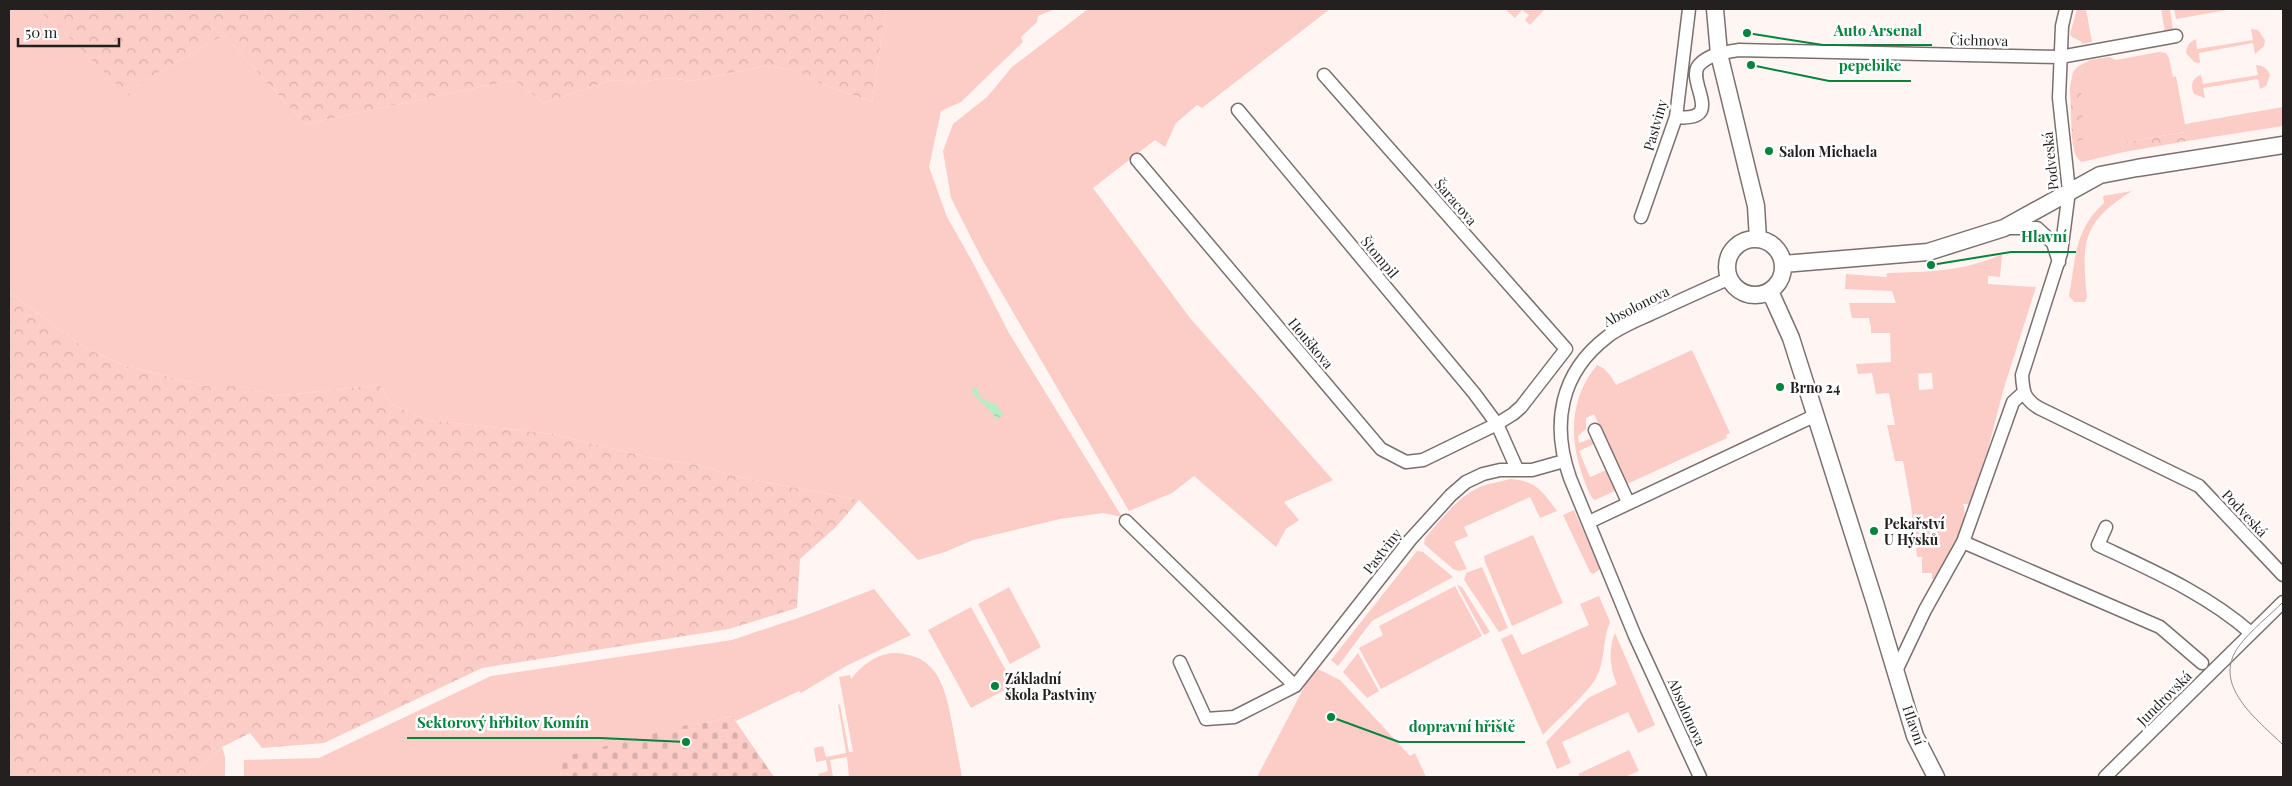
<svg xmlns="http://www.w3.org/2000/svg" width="2292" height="786" font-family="'Playfair Display',serif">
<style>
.green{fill:#fcccc6;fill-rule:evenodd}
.forest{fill:url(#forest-crowns)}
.cemetery{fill:url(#cemetery-stones)}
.water{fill:url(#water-ripples)}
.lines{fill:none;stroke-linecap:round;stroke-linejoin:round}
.street-casing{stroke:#7a706e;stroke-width:15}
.secondary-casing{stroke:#7a706e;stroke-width:19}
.street{stroke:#fff;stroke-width:12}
.secondary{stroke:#fff;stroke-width:16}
.tram{stroke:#928b8a;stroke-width:1}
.poi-dot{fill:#06833d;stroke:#fff;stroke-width:2}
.labels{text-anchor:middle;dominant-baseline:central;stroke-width:5;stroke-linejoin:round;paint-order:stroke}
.street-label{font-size:14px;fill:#242020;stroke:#fff}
.poi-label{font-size:14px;font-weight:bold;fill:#242020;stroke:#fff;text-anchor:start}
.leader{fill:none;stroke:#06833d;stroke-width:2}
.callout-dot{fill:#06833d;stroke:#fff;stroke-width:2}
.callout-label{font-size:15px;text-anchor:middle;font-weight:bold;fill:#06833d;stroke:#fff;stroke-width:5;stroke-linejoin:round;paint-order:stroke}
</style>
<defs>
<pattern id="forest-crowns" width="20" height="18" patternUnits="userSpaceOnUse" patternTransform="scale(1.25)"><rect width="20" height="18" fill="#fcccc6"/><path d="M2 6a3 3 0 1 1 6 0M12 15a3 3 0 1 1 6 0" fill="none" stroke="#d8afaa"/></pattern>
<pattern id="cemetery-stones" width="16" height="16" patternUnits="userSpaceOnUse" patternTransform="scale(1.25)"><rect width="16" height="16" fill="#fcccc6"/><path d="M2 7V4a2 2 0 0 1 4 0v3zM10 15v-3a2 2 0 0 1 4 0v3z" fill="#d8afaa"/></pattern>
<pattern id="water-ripples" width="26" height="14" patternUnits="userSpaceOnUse" patternTransform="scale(1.25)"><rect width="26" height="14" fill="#b8ecc2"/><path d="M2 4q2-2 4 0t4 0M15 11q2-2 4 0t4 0" fill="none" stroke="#9ecaa6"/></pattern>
</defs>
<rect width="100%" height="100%" fill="#fff6f4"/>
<path class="green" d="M 9,9 L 36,9 L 60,28 L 128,95 L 136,86 L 224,35 L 305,124 L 514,80 L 544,103 L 612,80 L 639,82 L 668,78 L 692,81 L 765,66 L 794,70 L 819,83 L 872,102 L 886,9 L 1055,9 L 1038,16 L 1037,22 L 1021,37 L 1023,42 L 961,102 L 941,111 L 929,167 L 947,217 L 972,261 L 1009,333 L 1122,517 L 1103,513 L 1060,519 L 973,540 L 945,552 L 918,560 L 859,500 L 734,476 L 698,465 L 651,458 L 553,434 L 428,420 L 391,404 L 380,385 L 274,396 L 243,386 L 205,386 L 126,366 L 85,348 L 9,292 Z
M 1088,9 L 1330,9 L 1202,108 L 1197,105 L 1176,123 L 1165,147 L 1155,140 L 1093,188 L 1190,318 L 1333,480 L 1284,502 L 1299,520 L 1286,529 L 1276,547 L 1194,476 L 1172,493 L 1129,511 L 982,259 L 951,198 L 943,151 L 953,124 L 987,97 L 1012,67 Z
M 1505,9 L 1545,9 L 1530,25 L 1525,20 L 1529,15 L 1522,10 L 1515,18 Z
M 2077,9 L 2086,9 L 2092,42 L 2081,44 L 2082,42 L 2072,37 L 2070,34 Z
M 2161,9 L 2170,9 L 2173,30 L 2165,32 Z
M 2174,9 L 2227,9 L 2227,10 L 2176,19 Z
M 2251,29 L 2258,30 L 2265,40 L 2264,46 L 2255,54 L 2253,43 L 2199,53 L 2200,63 L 2194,62 L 2186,53 C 2187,46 2189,42 2196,39 L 2197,49 L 2253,40 Z
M 2159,52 L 2166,53 L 2169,58 L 2173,77 L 2176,76 L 2185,124 L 2283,107 L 2283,126 L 2187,141 L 2185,132 L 2126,142 L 2122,145 L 2124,152 L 2082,162 C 2074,158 2074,148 2072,139 L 2075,142 L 2070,87 L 2073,72 L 2077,67 L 2090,60 L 2109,57 L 2116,60 Z
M 2256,65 C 2264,66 2267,68 2270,75 L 2266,86 L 2260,89 L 2258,79 L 2203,88 L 2205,98 L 2194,94 C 2190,85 2192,78 2201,75 L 2203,84 L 2258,75 Z
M 2132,191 C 2083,222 2081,241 2087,297 L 2085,302 L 2074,302 L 2069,296 C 2076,258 2074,230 2104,203 L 2103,196 Z
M 2002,254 L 2000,277 L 1988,276 L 1988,284 L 2036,287 L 2003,391 L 1988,449 L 1969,504 L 1963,504 C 1971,528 1947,559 1935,579 L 1932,579 L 1932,573 L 1922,573 L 1922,557 L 1917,557 L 1911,505 L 1903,461 L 1895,461 L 1887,425 L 1895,425 L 1889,393 L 1876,394 L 1872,373 L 1858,374 L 1856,364 L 1891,362 L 1890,333 L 1871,333 L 1871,325 L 1870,325 L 1869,318 L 1852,318 L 1849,303 L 1896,303 L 1892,291 L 1845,289 L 1846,274 L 1887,277 L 1886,274 L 1889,273 C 1928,272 1967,271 2002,254 ZM 1932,373 L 1933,389 L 1919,390 L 1918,374 L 1913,374 Z
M 1692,350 L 1730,433 L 1726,435 L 1727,438 L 1627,484 L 1594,414 L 1586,418 L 1586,429 L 1578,436 L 1579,443 L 1590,439 L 1596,443 L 1579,451 L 1590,477 L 1609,469 L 1619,489 L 1595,500 L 1593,499 C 1588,492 1585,483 1582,474 C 1569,436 1570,398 1597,365 C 1607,369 1611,376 1616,385 Z
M 1510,479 C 1537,481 1542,491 1557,511 L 1540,518 L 1530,497 L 1464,527 L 1468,536 L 1454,542 L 1467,569 L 1459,571 L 1453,569 L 1424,544 L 1425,538 C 1441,520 1457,497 1480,487 C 1489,483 1500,482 1510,479 Z
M 1574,510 L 1600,569 L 1593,574 L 1590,572 L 1563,515 Z
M 1533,535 L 1563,603 L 1512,626 L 1485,562 L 1484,556 Z
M 1417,551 L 1423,552 L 1453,577 L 1372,621 L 1338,666 L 1331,660 Z
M 1482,567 L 1508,628 L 1499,632 L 1464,580 L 1466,573 Z
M 1457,585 L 1462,587 L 1490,632 L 1484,635 Z
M 1455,586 L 1482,636 L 1381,689 L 1359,648 L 1383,635 L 1379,626 Z
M 1009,587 L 1041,647 L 1010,664 L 978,604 Z
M 874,589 L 911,635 L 846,666 L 801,693 L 799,691 L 736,721 L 732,716 L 710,722 L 692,724 L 553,761 L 563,777 L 244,777 L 244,760 L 319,758 L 491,676 L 732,640 L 804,616 Z
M 1599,596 L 1610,622 C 1602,641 1606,659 1596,678 C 1588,693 1556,721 1543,735 L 1501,639 L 1512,634 L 1522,655 L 1589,625 L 1580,604 Z
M 971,607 L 1014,685 L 971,708 L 928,630 Z
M 1615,633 L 1655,725 L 1638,733 L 1628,712 L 1562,742 L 1571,763 L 1557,769 L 1546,742 L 1588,698 L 1617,684 C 1610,669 1608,648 1615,633 Z
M 891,653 C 937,653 945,685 952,723 C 955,741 959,759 962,777 L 849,777 L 847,757 L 830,760 L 833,777 L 819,777 L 818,774 L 828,771 L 826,760 L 816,762 L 814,748 L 823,746 L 826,757 L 846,753 L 838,704 L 840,705 L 849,752 L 853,752 L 839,677 L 850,675 L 851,679 C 862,665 874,656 891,653 Z
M 1358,653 L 1379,691 L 1367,698 L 1343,672 Z
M 1318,669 L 1340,680 L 1410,756 L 1415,753 L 1426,777 L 1257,777 L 1311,674 Z
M 222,747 L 225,757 L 225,777 L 192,777 Z
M 1629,750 L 1639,771 L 1625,777 L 1580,777 L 1578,774 Z"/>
<path class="forest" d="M 36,9 L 886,9 L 872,102 L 819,83 L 794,70 L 765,66 L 692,81 L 668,78 L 639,82 L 612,80 L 544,103 L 514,80 L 305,124 L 224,35 L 136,86 L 128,96 L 60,28 Z
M 2076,86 L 2081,90 L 2084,139 L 2075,142 L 2072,139 L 2070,87 Z
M 2186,132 L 2187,141 L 2124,152 L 2122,144 L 2126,142 Z
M 9,292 L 85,348 L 126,366 L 205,386 L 243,386 L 274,396 L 380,385 L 391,404 L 428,420 L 553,434 L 651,458 L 698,465 L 734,476 L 859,500 L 836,527 L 800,559 L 797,608 L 729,629 L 482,668 L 324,743 L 262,748 L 250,733 L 222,747 L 192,777 L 9,777 Z"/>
<path class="cemetery" d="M 732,716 L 774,777 L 563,777 L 552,760 L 691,724 L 710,722 Z"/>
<path class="water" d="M 976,387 L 982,399 L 996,404 L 1004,415 L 996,419 C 989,406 979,403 971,390 Z"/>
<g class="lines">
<defs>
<path id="street" d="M 2066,9 L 2062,26 L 2059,98 L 2069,191 L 2061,253 L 2022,375 C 2023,392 2024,399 2039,408 L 2199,486 L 2283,575
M 1238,110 L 1474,393 L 1497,424 L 1517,469
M 1676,117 C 1727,122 1685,81 1699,65 C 1709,54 1726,52 1739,50 L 2060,57 L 2176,36
M 1137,160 L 1381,449 L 1406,462 L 1423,460 L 1497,424 L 1513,414 L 1521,407 L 1566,349 L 1324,75
M 1641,217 L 1676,117 L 1689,9
M 2004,228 L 2037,228 L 2053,243 L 2059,262
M 1595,430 L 1628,502
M 1126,521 L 1295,686
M 1589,522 L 1814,416
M 2106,527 L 2098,545 C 2151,570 2207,594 2251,633
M 1963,542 L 2160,627 L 2202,663
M 1180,662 L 1206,719 L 1234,717 L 1295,686 L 1410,540 L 1451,495 L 1466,482 L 1483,474 L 1500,470 L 1532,470 L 1564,461
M 1896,671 L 1925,610 L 1963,542 L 2013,402 L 2023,393
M 1700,777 L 1635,636 L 1570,478 C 1551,424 1560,373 1607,337 C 1621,326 1638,320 1655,312 C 1679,301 1703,290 1728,279
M 2105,777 L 2283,602"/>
<path id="secondary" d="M 1715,9 L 1719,54 L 1756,206 L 1758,239
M1727 267a28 28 0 1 1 56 0a28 28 0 1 1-56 0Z
M 1783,264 L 1928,252 L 2004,228 L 2100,175 L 2137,168 L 2283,145
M 1768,293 L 1773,298 L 1791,338 L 1875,603 L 1915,736 L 1936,777"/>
</defs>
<use href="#street" class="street-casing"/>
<use href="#secondary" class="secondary-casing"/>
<use href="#street" class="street"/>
<use href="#secondary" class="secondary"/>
<path class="tram" d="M 2283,602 C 2269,616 2251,630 2239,646 C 2210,685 2258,720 2283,745"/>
</g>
<g class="poi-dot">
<circle cx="1769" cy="151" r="5"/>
<circle cx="1780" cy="387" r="5"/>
<circle cx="1874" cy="531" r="5"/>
<circle cx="995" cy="686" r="5"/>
</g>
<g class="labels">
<g class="street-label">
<text transform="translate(1979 40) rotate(1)">Čichnova</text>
<text transform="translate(1655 125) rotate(-74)">Pastviny</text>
<text transform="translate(2050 161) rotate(-96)">Podveská</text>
<text transform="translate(1456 202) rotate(49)">Šaracova</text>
<text transform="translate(1380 257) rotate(50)">Štompil</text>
<text transform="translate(1636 306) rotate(-27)">Absolonova</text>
<text transform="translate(1311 343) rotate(50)">Houškova</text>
<text transform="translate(2245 513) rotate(47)">Podveská</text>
<text transform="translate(1382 551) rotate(-52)">Pastviny</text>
<text transform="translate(2164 698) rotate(-45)">Jundrovská</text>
<text transform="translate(1687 712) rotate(66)">Absolonova</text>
<text transform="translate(1914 725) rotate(71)">Hlavní</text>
</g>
<g class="poi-label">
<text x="1779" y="151">Salon Michaela</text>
<text x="1790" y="387">Brno 24</text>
<text x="1884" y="523">Pekařství<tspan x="1884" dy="16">U Hýsků</tspan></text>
<text x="1005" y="678">Základní<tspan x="1005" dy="16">škola Pastviny</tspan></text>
</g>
</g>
<path class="leader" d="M1747 33L1823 45H1932M1751 65L1829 81H1911M1931 265L2011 252H2076M686 742L600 738H407M1331 717L1399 742H1525"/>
<g class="callout-dot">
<circle cx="1747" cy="33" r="5"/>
<circle cx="1751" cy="65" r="5"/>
<circle cx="1931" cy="265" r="5"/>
<circle cx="686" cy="742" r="5"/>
<circle cx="1331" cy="717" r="5"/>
</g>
<g class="callout-label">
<text x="1878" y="36">Auto Arsenal</text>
<text x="1870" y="71">pepebike</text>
<text x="2044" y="242">Hlavní</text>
<text x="503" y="728">Sektorový hřbitov Komín</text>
<text x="1462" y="732">dopravní hřiště</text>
</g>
<rect width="2292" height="786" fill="none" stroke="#242020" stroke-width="20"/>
<path d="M18 38v8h101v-8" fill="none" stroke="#242020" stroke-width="2.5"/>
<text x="25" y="38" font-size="15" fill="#242020" stroke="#ffffff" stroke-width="4" paint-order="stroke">50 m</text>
</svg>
